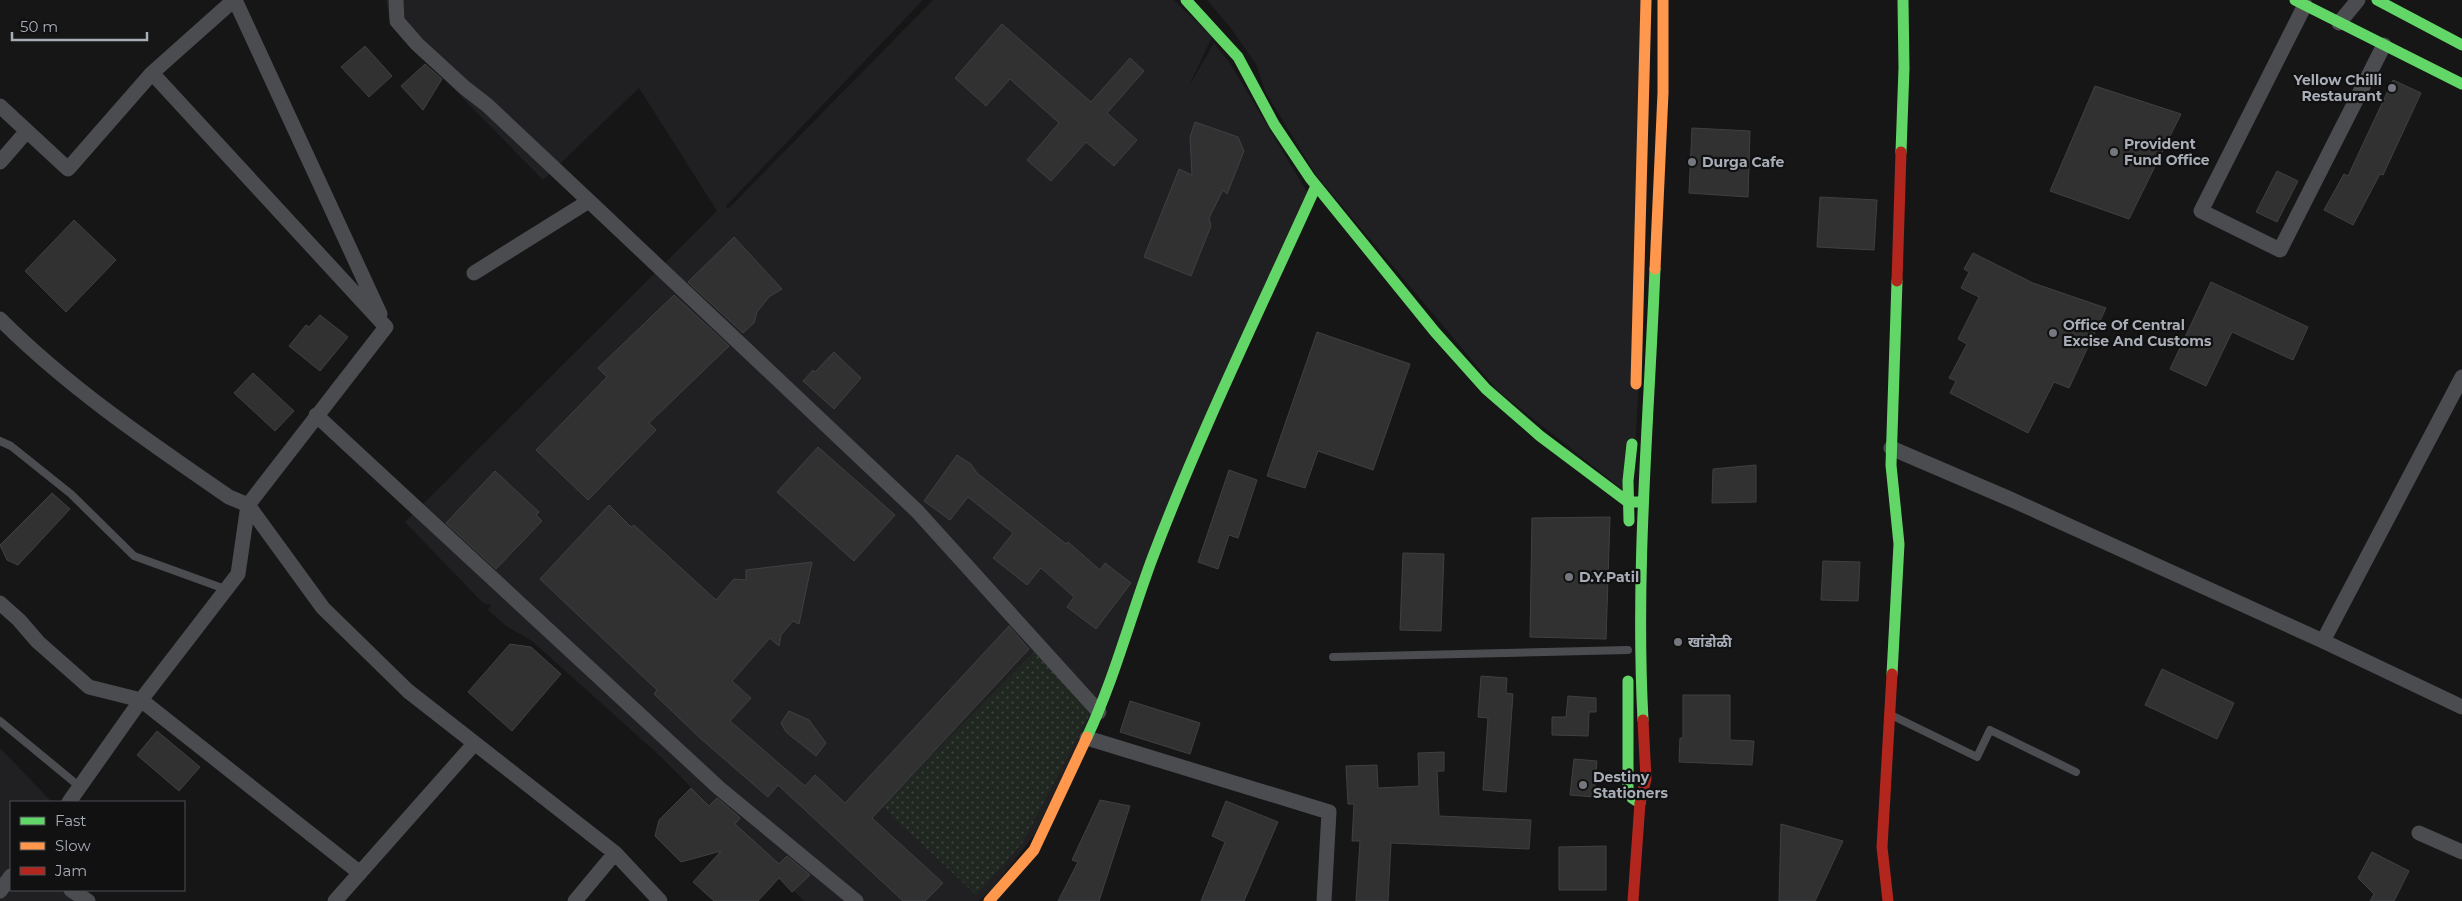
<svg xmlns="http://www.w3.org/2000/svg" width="2462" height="901" font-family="Montserrat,'Noto Sans Devanagari',sans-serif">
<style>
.built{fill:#202022}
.park{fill:url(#park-dots)}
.building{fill:#313132;stroke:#3f4043}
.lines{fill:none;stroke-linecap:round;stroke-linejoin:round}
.lane{stroke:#4b4c4f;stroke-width:8}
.street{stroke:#4b4c4f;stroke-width:15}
.fast{stroke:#63d668;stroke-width:11}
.slow{stroke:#ff974d;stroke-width:11}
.jam{stroke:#b3261e;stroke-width:11}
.poi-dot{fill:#75787f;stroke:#111112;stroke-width:2}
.labels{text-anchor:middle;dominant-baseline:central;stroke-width:4.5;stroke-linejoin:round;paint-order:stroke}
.poi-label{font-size:14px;font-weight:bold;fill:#a8adb7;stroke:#111112;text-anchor:start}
</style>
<defs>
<pattern id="park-dots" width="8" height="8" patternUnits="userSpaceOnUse" patternTransform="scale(1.25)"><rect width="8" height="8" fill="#202721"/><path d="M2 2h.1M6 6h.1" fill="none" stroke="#3e443f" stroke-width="1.8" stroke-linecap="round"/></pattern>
</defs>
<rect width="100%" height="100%" fill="#161617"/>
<path class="built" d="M 386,0 L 923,0 L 726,206 L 728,209 L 933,0 L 1174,0 L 1212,37 L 1189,86 L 1214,43 L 1230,63 L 1307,192 L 1095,707 L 1035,834 L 993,888 L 979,901 L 804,901 L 660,756 L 532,641 L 506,626 L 488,610 L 491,604 L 486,604 L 481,601 L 405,522 L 717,211 L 639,88 L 543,180 L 404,38 L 389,18 Z
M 1207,0 L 1652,0 L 1643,315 L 1632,497 L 1498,391 L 1316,175 L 1266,93 L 1256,64 L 1230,27 Z
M 0,748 L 52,802 L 11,802 L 11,890 L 77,890 L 93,901 L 0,901 Z"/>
<path class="park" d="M 1035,651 L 1094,706 L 1023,842 L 976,895 L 882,806 Z"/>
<path class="building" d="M 1002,24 L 1091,102 L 1130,58 L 1144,71 L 1107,113 L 1137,140 L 1114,166 L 1086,142 L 1051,181 L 1027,160 L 1059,123 L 1010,79 L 986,106 L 955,78 Z
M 365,46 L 392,76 L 369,97 L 341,67 Z
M 425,64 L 442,79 L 423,110 L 401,86 Z
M 2393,80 L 2421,93 L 2383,175 L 2380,174 L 2353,225 L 2324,210 L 2344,174 L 2348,176 Z
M 2095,86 L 2181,114 L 2129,219 L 2050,191 Z
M 1195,122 L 1238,137 L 1244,151 L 1227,194 L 1223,190 L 1209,218 L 1211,226 L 1191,276 L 1144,257 L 1179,169 L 1192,175 L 1190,137 Z
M 1692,128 L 1750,131 L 1748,197 L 1689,193 Z
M 2277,171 L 2298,181 L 2277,222 L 2256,212 Z
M 1820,197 L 1877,200 L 1874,250 L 1817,247 Z
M 74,220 L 116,260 L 66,312 L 25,271 Z
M 734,237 L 782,289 L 769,297 L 757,312 L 754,323 L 743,333 L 688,282 Z
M 1973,253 L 2033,283 L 2106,308 L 2069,388 L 2054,382 L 2028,433 L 1950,393 L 1956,381 L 1949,378 L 1967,344 L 1958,339 L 1979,297 L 1961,288 L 1969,272 L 1964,269 Z
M 2211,282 L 2308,327 L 2293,360 L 2232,332 L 2206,386 L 2170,369 Z
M 674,295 L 729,346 L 649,423 L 656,430 L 588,500 L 536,450 L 607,377 L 598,368 Z
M 320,315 L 348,337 L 320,371 L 289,346 L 306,325 L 309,327 Z
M 1317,332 L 1410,364 L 1373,470 L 1318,451 L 1305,488 L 1267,476 Z
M 834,352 L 861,378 L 834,409 L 803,381 L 813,370 L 815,372 Z
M 253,373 L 294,411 L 275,431 L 234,393 Z
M 818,447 L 895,515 L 854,561 L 777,492 Z
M 957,455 L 971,464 L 977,473 L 1066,544 L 1068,542 L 1100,570 L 1105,563 L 1131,583 L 1096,629 L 1067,607 L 1074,597 L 1041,568 L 1027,585 L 993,558 L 1013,533 L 968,497 L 950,520 L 924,501 Z
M 1756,465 L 1756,502 L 1712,503 L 1713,469 Z
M 1229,470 L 1257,480 L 1238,538 L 1229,535 L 1218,569 L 1198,562 Z
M 495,471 L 539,512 L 536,515 L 542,521 L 496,569 L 446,523 Z
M 52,493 L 70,509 L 18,565 L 7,560 L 0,545 Z
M 609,505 L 631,527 L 634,525 L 716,600 L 734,579 L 746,580 L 746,570 L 812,562 L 799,624 L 793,621 L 781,635 L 779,646 L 770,638 L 732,681 L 751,698 L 730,721 L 805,786 L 815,775 L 845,803 L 1009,626 L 1029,649 L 872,818 L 943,883 L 925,901 L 903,901 L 778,785 L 768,797 L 700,738 L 654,694 L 657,690 L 540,579 Z
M 1610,517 L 1606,639 L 1530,637 L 1532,518 Z
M 1403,553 L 1444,554 L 1441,631 L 1400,630 Z
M 1823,561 L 1860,562 L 1858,601 L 1821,600 Z
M 510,644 L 531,647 L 561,674 L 512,731 L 468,692 Z
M 2162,669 L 2234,703 L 2217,739 L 2145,705 Z
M 1481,676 L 1507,678 L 1506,693 L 1513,694 L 1506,792 L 1483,790 L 1488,718 L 1478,717 Z
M 1683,695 L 1730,695 L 1730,740 L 1754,741 L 1752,765 L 1679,762 L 1680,738 L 1683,738 Z
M 1568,696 L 1596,698 L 1596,712 L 1589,712 L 1588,736 L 1552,735 L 1552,717 L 1566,717 Z
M 1130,701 L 1200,723 L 1190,754 L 1120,732 Z
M 789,711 L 809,720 L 826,743 L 816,756 L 786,732 L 781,723 Z
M 157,731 L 200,767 L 179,791 L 137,755 Z
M 1444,752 L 1444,771 L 1437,771 L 1439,816 L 1531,820 L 1529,849 L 1391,843 L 1388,901 L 1356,901 L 1360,841 L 1352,841 L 1354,804 L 1348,804 L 1346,766 L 1377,765 L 1378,788 L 1419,786 L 1418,753 Z
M 1574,759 L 1597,761 L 1594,797 L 1570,795 Z
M 691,788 L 709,806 L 717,798 L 737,815 L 740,818 L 735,824 L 779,864 L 787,856 L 810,875 L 792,892 L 779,878 L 758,901 L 714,901 L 693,882 L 721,851 L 681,862 L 655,836 L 659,820 Z
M 1100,800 L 1130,806 L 1099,901 L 1058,901 L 1078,862 L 1072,860 Z
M 1226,801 L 1278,822 L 1244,901 L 1201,901 L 1225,842 L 1212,836 Z
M 1781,824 L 1843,841 L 1815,901 L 1779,901 Z
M 1606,846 L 1606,890 L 1559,890 L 1559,847 Z
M 2372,852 L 2409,871 L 2394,901 L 2370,901 L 2374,894 L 2358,878 Z"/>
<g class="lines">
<path class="lane" d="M 0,441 L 11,446 L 71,494 L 134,556 L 225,589
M 1333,657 L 1628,650
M 1891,715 L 1977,757 L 1990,730 L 2076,772
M 0,721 L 80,787"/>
<path class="street" d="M 235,0 L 380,314
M 396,0 L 397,21 L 417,44 L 465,88 L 487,105 L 589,201 L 474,273
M 2305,5 L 2201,211 L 2280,250 L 2384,45
M 2339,23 L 2358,0
M 0,106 L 68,169 L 152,73 L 234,0
M 0,162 L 27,131
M 589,201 L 917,511 L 1099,712
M 0,319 C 69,388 149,442 229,497 L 248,505 L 323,608 L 408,691 L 615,853 L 660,901
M 316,415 L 719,788 L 856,901
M 1891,448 L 2010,499 L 2323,641 L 2462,707
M 0,603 L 19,620 L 38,642 L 89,687 L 141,700 L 360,873
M 2323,641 L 2462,377
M 1087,738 L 1329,812 L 1324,901
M 69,802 L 141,700 L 238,574 L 248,505 L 386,327 L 152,73
M 2419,833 L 2462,852
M 71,890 L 88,901
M 0,891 L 11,876
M 335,901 L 474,744
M 575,901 L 615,853"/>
<path class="fast" d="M 1186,0 L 1238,57 L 1274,124 L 1310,178 L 1435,332 L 1486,389 L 1540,436 L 1628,502 L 1638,502
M 2295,0 L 2462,84
M 2377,0 L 2462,45
M 1901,152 L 1904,68 L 1903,0
M 1629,521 L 1628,481 L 1632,444
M 1892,674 L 1899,544 L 1891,465 L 1897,281
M 1628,681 L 1628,789 L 1632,798 L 1640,803
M 1643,720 C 1635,569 1649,419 1655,269
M 1087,737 C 1114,680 1130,618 1152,559 C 1200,432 1260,310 1316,186"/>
<path class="slow" d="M 1655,269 L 1663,93 L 1663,0
M 1636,384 L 1646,0
M 989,901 L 1034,850 L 1087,737"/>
<path class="jam" d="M 1897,281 L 1901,152
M 1633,901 L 1640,803 L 1646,779 L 1643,720
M 1888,901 L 1882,847 L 1892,674"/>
</g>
<g class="poi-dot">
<circle cx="2392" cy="88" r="5"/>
<circle cx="2114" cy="152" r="5"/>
<circle cx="1692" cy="162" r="5"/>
<circle cx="2053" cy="333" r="5"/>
<circle cx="1569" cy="577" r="5"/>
<circle cx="1678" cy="642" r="5"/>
<circle cx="1583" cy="785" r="5"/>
</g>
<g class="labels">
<g class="poi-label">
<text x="2382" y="80" text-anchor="end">Yellow Chilli<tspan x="2382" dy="16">Restaurant</tspan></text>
<text x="2124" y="144">Provident<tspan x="2124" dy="16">Fund Office</tspan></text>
<text x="1702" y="162">Durga Cafe</text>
<text x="2063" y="325">Office Of Central<tspan x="2063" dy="16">Excise And Customs</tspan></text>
<text x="1579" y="577">D.Y.Patil</text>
<text x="1688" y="642">खांडोळी</text>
<text x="1593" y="777">Destiny<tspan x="1593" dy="16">Stationers</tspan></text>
</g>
</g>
<rect x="10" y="801" width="175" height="90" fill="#111112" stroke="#4d4f54"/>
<rect x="20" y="817" width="25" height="8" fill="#63d668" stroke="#4d4f54"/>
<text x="55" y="826" font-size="15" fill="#a8adb7">Fast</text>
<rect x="20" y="842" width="25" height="8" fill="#ff974d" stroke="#4d4f54"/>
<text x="55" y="851" font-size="15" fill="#a8adb7">Slow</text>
<rect x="20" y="867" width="25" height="8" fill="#b3261e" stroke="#4d4f54"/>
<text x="55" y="876" font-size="15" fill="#a8adb7">Jam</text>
<path d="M12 32v8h135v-8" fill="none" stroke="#a8adb7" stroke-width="2.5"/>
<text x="20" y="32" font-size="15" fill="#a8adb7" stroke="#111112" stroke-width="4" paint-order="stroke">50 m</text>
</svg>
